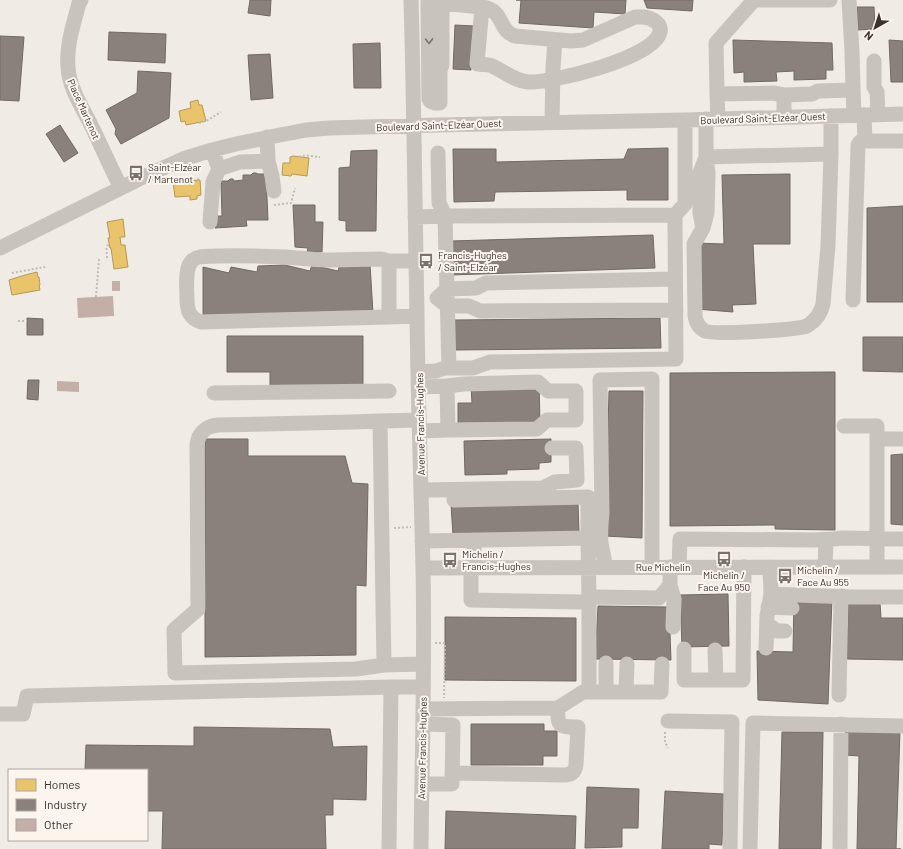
<svg xmlns="http://www.w3.org/2000/svg" width="903" height="849" font-family="Barlow,sans-serif">
<style>
.homes{fill:#e9c46a;stroke:#b59857}
.industry{fill:#8a817c;stroke:#726964}
.building{fill:#c3afa7}
.lines{fill:none;stroke-linecap:round;stroke-linejoin:round}
.path{stroke:#c2bbb6;stroke-width:2;stroke-dasharray:2 2;stroke-linecap:butt}
.minor{stroke:#c9c3be;stroke-width:15}
.oneway{stroke:#7b726d}
.labels{text-anchor:middle;dominant-baseline:central;stroke-width:4;stroke-linejoin:round;paint-order:stroke}
.street-label{font-size:10px;fill:#3b302b;stroke:#fbf5ee}
.poi-label{font-size:10px;fill:#3b302b;stroke:#fbf5ee;text-anchor:start}
</style>
<rect width="100%" height="100%" fill="#f0ebe5"/>
<path class="homes" d="M 198,100 L 199,105 L 202,105 L 206,121 L 186,125 L 185,121 L 181,122 L 179,111 L 191,108 L 190,102 Z
M 293,156 L 309,158 L 307,176 L 292,174 L 291,176 L 282,175 L 283,163 L 290,163 L 290,157 Z
M 200,180 L 201,195 L 197,196 L 197,199 L 190,200 L 190,196 L 175,197 L 173,182 Z
M 123,219 L 125,237 L 120,237 L 121,245 L 125,245 L 128,267 L 114,269 L 111,248 L 110,248 L 108,238 L 110,238 L 107,222 Z
M 37,272 L 38,277 L 39,277 L 40,285 L 39,285 L 40,290 L 12,295 L 9,280 L 25,275 Z"/>
<path class="industry" d="M 250,0 L 271,0 L 270,16 L 248,13 Z
M 516,0 L 626,0 L 625,14 L 594,12 L 593,28 L 519,23 L 521,0 Z
M 644,0 L 693,0 L 692,11 L 647,8 Z
M 857,7 L 874,7 L 875,29 L 858,30 Z
M 455,25 L 474,26 L 471,70 L 453,69 Z
M 109,32 L 166,34 L 165,63 L 108,60 Z
M 0,36 L 24,37 L 19,101 L 0,100 Z
M 733,40 L 832,43 L 833,70 L 826,70 L 826,79 L 794,80 L 794,71 L 776,72 L 777,81 L 744,82 L 744,72 L 734,73 Z
M 889,40 L 903,41 L 903,82 L 891,82 Z
M 380,43 L 381,88 L 354,88 L 353,44 Z
M 270,54 L 273,98 L 251,100 L 248,55 Z
M 138,71 L 171,73 L 169,118 L 121,144 L 115,134 L 116,129 L 106,110 L 137,93 Z
M 60,125 L 78,153 L 64,162 L 46,134 Z
M 668,148 L 668,200 L 627,200 L 627,190 L 495,192 L 494,201 L 454,202 L 453,149 L 496,149 L 496,162 L 624,159 L 628,149 Z
M 377,150 L 376,231 L 346,231 L 346,221 L 339,220 L 339,168 L 350,167 L 351,151 Z
M 253,173 L 256,173 L 258,174 L 264,174 L 266,175 L 268,220 L 246,220 L 247,226 L 215,228 L 215,216 L 222,216 L 221,183 L 222,181 L 228,181 L 230,179 L 233,179 L 234,181 L 243,180 L 243,175 L 251,175 Z
M 790,174 L 790,244 L 753,244 L 756,304 L 732,305 L 733,312 L 696,309 L 695,243 L 724,244 L 722,175 Z
M 293,205 L 315,205 L 315,222 L 323,222 L 322,252 L 307,252 L 308,248 L 295,247 Z
M 903,206 L 903,302 L 867,302 L 867,208 Z
M 653,235 L 655,268 L 451,275 L 451,241 Z
M 340,264 L 370,264 L 373,313 L 203,317 L 203,267 L 229,273 L 231,267 L 257,272 L 258,266 L 285,265 L 310,271 L 312,265 L 338,271 Z
M 27,318 L 43,319 L 43,335 L 27,335 Z
M 660,318 L 661,348 L 454,350 L 454,320 Z
M 227,336 L 363,336 L 363,388 L 270,388 L 270,372 L 227,372 Z
M 863,337 L 903,337 L 903,372 L 863,371 Z
M 835,372 L 835,530 L 775,529 L 775,525 L 670,526 L 670,373 Z
M 28,380 L 39,380 L 38,400 L 27,399 Z
M 539,383 L 540,423 L 458,425 L 458,403 L 472,403 L 471,386 Z
M 609,391 L 643,391 L 642,538 L 605,536 Z
M 205,439 L 248,439 L 248,456 L 345,456 L 352,483 L 368,484 L 366,586 L 356,585 L 356,655 L 205,657 Z
M 551,439 L 551,462 L 539,463 L 539,469 L 507,470 L 507,474 L 465,475 L 464,441 Z
M 903,454 L 903,525 L 891,524 L 891,455 Z
M 578,503 L 579,532 L 453,535 L 451,505 Z
M 728,594 L 729,646 L 682,647 L 680,595 Z
M 794,598 L 832,599 L 828,704 L 758,700 L 757,651 L 793,652 Z
M 848,603 L 880,603 L 881,618 L 903,618 L 903,660 L 847,659 Z
M 598,606 L 669,607 L 671,660 L 595,659 Z
M 445,617 L 576,618 L 576,681 L 445,680 Z
M 471,724 L 544,724 L 544,731 L 557,731 L 557,756 L 543,756 L 543,765 L 471,765 Z
M 194,727 L 330,729 L 333,747 L 367,746 L 366,800 L 333,799 L 333,815 L 325,815 L 326,849 L 162,849 L 163,811 L 147,811 L 147,770 L 85,770 L 86,745 L 194,746 Z
M 846,728 L 900,731 L 896,849 L 901,849 L 857,849 L 859,756 L 845,755 Z
M 782,732 L 823,732 L 821,849 L 779,849 Z
M 587,787 L 639,789 L 638,828 L 622,828 L 622,847 L 585,848 Z
M 665,791 L 724,794 L 722,845 L 709,844 L 709,849 L 662,849 Z
M 446,811 L 576,816 L 575,849 L 445,849 Z"/>
<path class="building" d="M 112,281 L 120,281 L 120,291 L 112,291 Z
M 113,296 L 114,316 L 78,318 L 77,298 Z
M 57,381 L 79,382 L 79,392 L 57,391 Z"/>
<g class="lines">
<path class="path" d="M 199,123 L 206,121 L 221,112
M 299,157 C 305,154 314,157 320,157
M 177,180 L 201,179
M 274,205 L 291,203 L 295,188
M 107,258 C 107,253 105,247 109,244
M 12,273 L 45,267
M 96,297 L 99,259
M 18,321 L 27,321
M 394,528 L 411,527
M 435,643 L 445,643 L 444,698
M 665,732 L 665,742 L 668,748"/>
<path class="minor" d="M 81,0 L 79,3 C 74,23 66,45 68,67 C 69,86 80,104 89,121 C 100,143 110,166 121,188
M 411,0 C 414,105 415,210 417,316 C 418,400 421,483 423,567 C 425,661 422,755 421,849
M 849,0 L 852,51 L 853,90
M 442,4 L 442,65 L 440,70 L 440,103 L 435,103 L 430,101 L 429,99 L 428,2 L 482,7 L 477,64 C 482,65 488,64 492,66 C 504,71 514,81 528,82 C 552,83 655,58 660,32 C 662,23 651,18 644,17 C 641,17 638,17 635,17 L 583,40 L 571,41 L 515,36 C 497,30 505,10 482,7
M 874,61 L 874,87 L 877,92 L 878,114
M 717,94 L 716,43 L 754,0 L 830,0
M 864,115 L 865,141 L 903,141
M 784,117 L 784,95 L 812,94 L 818,91 L 853,90 L 854,115
M 706,119 L 706,157 L 831,154 L 831,116
M 718,119 L 717,94 L 773,93 L 784,95
M 552,122 L 553,68 L 555,40
M 212,150 L 219,169 L 240,162 L 268,161 L 267,137
M 438,153 L 439,203 L 445,216 L 675,215
M 706,157 L 708,173 L 707,213 L 703,228 L 700,213 L 700,173 Z
M 268,161 L 272,176 L 274,191
M 415,217 L 445,216 L 449,368
M 210,222 L 213,182 L 219,169
M 703,228 L 694,244 L 695,316 C 696,322 699,328 705,331 C 714,335 797,330 807,326 C 815,321 821,313 823,304 L 828,246 L 831,154
M 0,248 L 139,179 L 183,159 L 212,150 L 236,144 L 275,136 L 306,130 L 329,128 L 438,125 L 685,120 L 903,114
M 389,261 L 381,259 C 362,259 344,260 326,260 C 313,260 300,258 286,257 C 263,256 240,255 216,256 C 209,257 199,255 193,260 C 184,267 187,288 187,298 C 187,310 189,318 201,322 L 389,317
M 416,261 L 389,261 L 389,317 L 417,316
M 675,279 L 486,283 L 476,288 L 447,289 L 437,298 L 447,306 L 469,306 L 480,311 L 676,310
M 853,300 L 858,147 L 858,145 L 860,142 L 865,141
M 418,372 L 436,371 L 445,368 L 473,368 L 490,362 L 676,359 L 675,215 L 685,204 L 685,120
M 447,386 L 464,384 L 538,382 L 548,391 L 576,391 L 576,420 L 547,420 L 537,429 L 448,430
M 419,387 L 447,386 L 448,430 L 420,431
M 214,393 L 389,391
M 419,420 L 380,421 L 384,665 L 423,664
M 380,421 L 352,422 L 218,425 C 206,426 198,433 197,445 L 198,609 L 174,630 L 175,673 L 356,669 L 384,665
M 844,426 L 877,426 L 877,439
M 421,490 L 543,488 L 555,482 L 577,480 L 576,448 L 552,448
M 454,500 L 588,497 L 588,538
M 422,541 L 588,538 L 589,599 L 582,602 L 471,600 L 471,568 L 474,559 L 474,540
M 605,567 C 605,559 602,551 601,542 C 600,532 601,523 602,513 L 600,380 L 652,379 L 652,567
M 679,567 L 680,539 L 814,540 L 834,539 L 842,538 L 903,539
M 770,567 L 771,594 L 851,597 L 903,597
M 825,567 L 826,540
M 877,567 L 877,439 L 903,439
M 423,568 L 903,567
M 670,585 L 674,599 L 673,627
M 768,607 L 792,608
M 767,624 L 777,631 L 785,631
M 766,648 L 767,616 L 771,594
M 684,649 L 684,680 L 743,680 L 744,567
M 715,650 L 716,680
M 662,664 L 661,692 L 589,692 L 589,599 L 597,597 L 659,598 L 670,585 L 670,567
M 606,692 L 606,663
M 626,692 L 627,664
M 839,695 L 841,596
M 423,709 L 558,708 L 583,692 L 589,692
M 0,714 L 23,714 L 27,696 L 391,687
M 668,721 L 732,722 L 730,849
M 452,773 L 564,775 C 571,775 575,772 576,765 L 578,727 C 560,727 557,727 558,708
M 422,784 L 452,784 L 453,725 L 423,724
M 389,849 L 391,687 L 423,687
M 750,849 L 753,723 L 903,726
M 840,849 L 841,724"/>
</g>
<defs><path id="oneway-chevron" d="M-2-3.5L2.5 0L-2 3.5" fill="none" stroke-width="1.6" stroke-linecap="round" stroke-linejoin="round"/></defs>
<use class="oneway" href="#oneway-chevron" transform="translate(429 41) rotate(89)"/>
<defs>
<symbol id="bus-bare" viewBox="-9 -9 18 18"><path d="M-5-6H5V4H4V6H2V4H-2V6H-4V4H-5ZM-3.5-4V0h7V-4ZM-3.5 1.2v1.5H-2V1.2ZM2 1.2v1.5H3.5V1.2Z" fill="#7a716c" stroke="#fbf5ee" stroke-width="2.5" paint-order="stroke"/></symbol>
</defs>
<g fill-rule="evenodd">
<use href="#bus-bare" x="125" y="162" width="22" height="22"/>
<use href="#bus-bare" x="415" y="250" width="22" height="22"/>
<use href="#bus-bare" x="713" y="548" width="22" height="22"/>
<use href="#bus-bare" x="439" y="549" width="22" height="22"/>
<use href="#bus-bare" x="774" y="565" width="22" height="22"/>
</g>
<g class="labels">
<g class="street-label">
<text transform="translate(84 109) rotate(66)">Place Martenot</text>
<text transform="translate(763 118) rotate(-2)">Boulevard Saint-Elzéar Ouest</text>
<text transform="translate(439 125) rotate(-2)">Boulevard Saint-Elzéar Ouest</text>
<text transform="translate(420 424) rotate(-91)">Avenue Francis-Hughes</text>
<text x="663" y="567">Rue Michelin</text>
<text transform="translate(422 748) rotate(-89)">Avenue Francis-Hughes</text>
</g>
<g class="poi-label">
<text x="148" y="167">Saint-Elzéar<tspan x="148" dy="12">/ Martenot</tspan></text>
<text x="438" y="255">Francis-Hughes<tspan x="438" dy="12">/ Saint-Elzéar</tspan></text>
<text x="462" y="554">Michelin /<tspan x="462" dy="12">Francis-Hughes</tspan></text>
<text x="797" y="570">Michelin /<tspan x="797" dy="12">Face Au 955</tspan></text>
<text x="724" y="575" text-anchor="middle">Michelin /<tspan x="724" dy="12">Face Au 950</tspan></text>
</g>
</g>
<rect x="8" y="769" width="140" height="72" fill="#fbf5ee" stroke="#aea6a0"/>
<rect x="16" y="779" width="20" height="12" fill="#e9c46a" stroke="#aea6a0"/>
<text x="44" y="789" font-size="12" fill="#3b302b">Homes</text>
<rect x="16" y="799" width="20" height="12" fill="#8a817c" stroke="#aea6a0"/>
<text x="44" y="809" font-size="12" fill="#3b302b">Industry</text>
<rect x="16" y="819" width="20" height="12" fill="#c3afa7" stroke="#aea6a0"/>
<text x="44" y="829" font-size="12" fill="#3b302b">Other</text>
<g transform="translate(875 28) rotate(219)" stroke="#fbf5ee" stroke-width="3" paint-order="stroke">
<path d="M0-3L7 15L0 10L-7 15Z" fill="#3b302b"/>
<text y="-6" font-size="11" font-weight="bold" text-anchor="middle" fill="#3b302b">N</text>
</g>
</svg>
